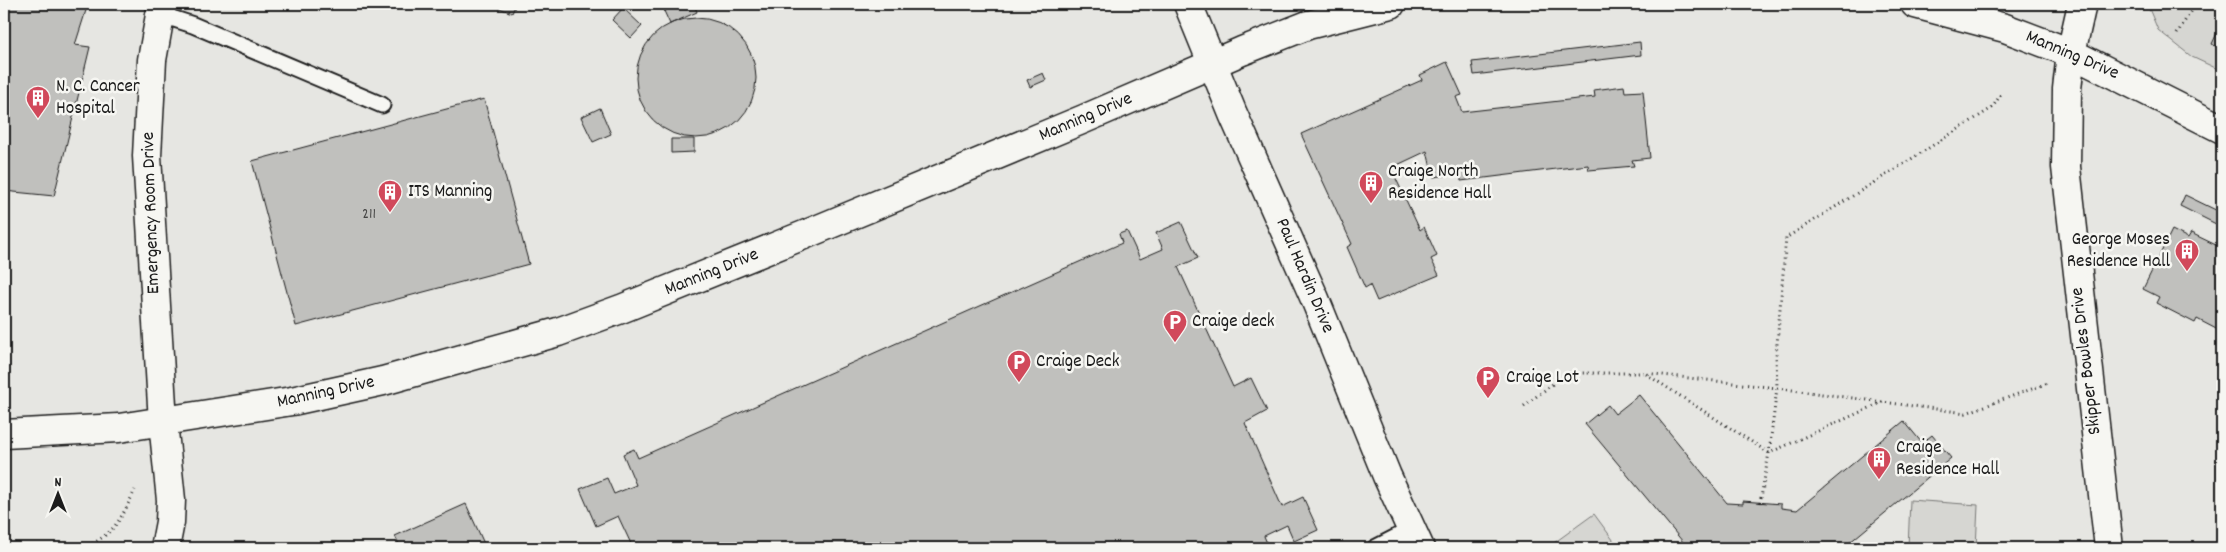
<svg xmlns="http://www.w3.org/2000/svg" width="2226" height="552" font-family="Dekko,sans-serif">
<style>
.built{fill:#e6e6e2}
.green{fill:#d6d6d2;stroke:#797977}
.building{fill:#c0c0bd;stroke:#1c1c1c}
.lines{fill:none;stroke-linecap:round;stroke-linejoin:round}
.service-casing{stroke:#1c1c1c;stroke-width:19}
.minor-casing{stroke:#1c1c1c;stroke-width:31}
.tertiary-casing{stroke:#1c1c1c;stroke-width:31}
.path{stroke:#1c1c1c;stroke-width:3;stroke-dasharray:1 4;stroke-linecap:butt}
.service{stroke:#f6f6f2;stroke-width:15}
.minor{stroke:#f6f6f2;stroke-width:28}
.tertiary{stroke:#f6f6f2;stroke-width:28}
.labels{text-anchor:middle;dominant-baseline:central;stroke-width:5;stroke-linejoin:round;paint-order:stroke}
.number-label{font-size:16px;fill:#454544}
.street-label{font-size:19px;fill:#1c1c1c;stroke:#f6f6f2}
.poi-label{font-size:19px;fill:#1c1c1c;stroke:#f6f6f2;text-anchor:start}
</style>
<rect width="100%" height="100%" fill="#f6f6f2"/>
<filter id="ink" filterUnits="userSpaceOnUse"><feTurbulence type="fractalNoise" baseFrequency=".02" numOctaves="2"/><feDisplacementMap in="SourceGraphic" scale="10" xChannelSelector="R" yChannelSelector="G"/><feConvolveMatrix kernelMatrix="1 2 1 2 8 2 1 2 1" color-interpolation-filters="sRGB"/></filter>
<g filter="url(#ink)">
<path class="built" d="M 4,4 L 2222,4 L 2222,548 L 4,548 Z"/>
<path class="green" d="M 2147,4 L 2222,4 L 2222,71 L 2192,57 L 2158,30 Z
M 1910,500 L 1978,505 L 1976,548 L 1908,548 Z
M 1594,514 L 1619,548 L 1547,548 Z"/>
<path class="building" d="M 4,4 L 88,4 L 75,45 L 90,47 L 54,196 L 4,191 Z
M 489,4 L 516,4 L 512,13 Z
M 680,4 L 694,4 L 697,12 L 670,24 L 664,11 Z
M 623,8 L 642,26 L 631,38 L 612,20 Z
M636 78a60 60 0 1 1 120 0a60 60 0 1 1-120 0Z
M 2218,31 L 2222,33 L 2222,50 L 2212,44 Z
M 1640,42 L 1641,55 L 1474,75 L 1472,62 Z
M 1447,62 L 1462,95 L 1456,97 L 1462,112 L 1595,97 L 1594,90 L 1624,86 L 1625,92 L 1643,91 L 1650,158 L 1632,160 L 1634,166 L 1589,170 L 1588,165 L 1461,181 L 1460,174 L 1433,177 L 1427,151 L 1391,168 L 1420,230 L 1424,227 L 1437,256 L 1431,259 L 1439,275 L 1377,301 L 1370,285 L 1365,288 L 1347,247 L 1352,244 L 1301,134 L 1422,80 L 1420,75 Z
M 1043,73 L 1046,80 L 1030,87 L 1027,80 Z
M 484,99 L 529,264 L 296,326 L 252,161 Z
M 600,108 L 611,134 L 593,142 L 581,117 Z
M 671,139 L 694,139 L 694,152 L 671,153 Z
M 2185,195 L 2222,213 L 2222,227 L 2180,206 Z
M 1181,222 L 1198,258 L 1178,267 L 1233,387 L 1251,378 L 1267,411 L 1245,423 L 1282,507 L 1303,497 L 1318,530 L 1294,541 L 1287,525 L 1264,536 L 1269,548 L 633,548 L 618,516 L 596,526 L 580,489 L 607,478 L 614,494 L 636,485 L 623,454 L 634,449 L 638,458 L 1122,243 L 1119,234 L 1127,231 L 1140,259 L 1163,249 L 1156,233 Z
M 2172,230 L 2188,238 L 2191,233 L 2218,246 L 2216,251 L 2222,254 L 2222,332 L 2197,319 L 2195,323 L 2156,303 L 2159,297 L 2143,289 Z
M 1639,395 L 1727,503 L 1743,504 L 1743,501 L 1781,504 L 1781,508 L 1797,510 L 1904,421 L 1922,443 L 1932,435 L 1951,458 L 1843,548 L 1688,548 L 1585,424 L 1608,405 L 1615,414 Z
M 466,504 L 486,548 L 401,548 L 395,536 Z"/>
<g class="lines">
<defs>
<path id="service" d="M 159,14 L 193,25 L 382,105
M 1375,548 L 1412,529"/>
<path id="minor" d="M 162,4 L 152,60 L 147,156 L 163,422 L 171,500 L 170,522 L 165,548
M 1188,4 L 1233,114 L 1315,299 L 1387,476 L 1420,548
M 2082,4 L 2071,53 L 2067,89 L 2066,167 L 2109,548"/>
<path id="tertiary" d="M 1915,4 L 2005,28 L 2071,53 L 2222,129
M 4,434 L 119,428 L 292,401 L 383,381 L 558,332 L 621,309 L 804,235 L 1084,119 L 1242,51 L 1308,25 L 1391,4"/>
</defs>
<use href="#service" class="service-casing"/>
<use href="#minor" class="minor-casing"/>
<use href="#tertiary" class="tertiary-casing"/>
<path class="path" d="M 2177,34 L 2195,4
M 1646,374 L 1769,453 L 1883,402
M 1524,406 L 1567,373 L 1645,373 L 1777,388 L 1966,413 L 2048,383
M 1760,503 L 1769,453 L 1777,388 L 1776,356 L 1786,238 L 1992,108 L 2001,94
M 83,548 C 114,535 121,519 135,490"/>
<use href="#service" class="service"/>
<use href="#minor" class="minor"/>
<use href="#tertiary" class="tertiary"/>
</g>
</g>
<defs>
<symbol id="building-pin" viewBox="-11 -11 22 30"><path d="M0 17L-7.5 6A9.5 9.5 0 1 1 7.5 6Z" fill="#d1495b" stroke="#f6f6f2"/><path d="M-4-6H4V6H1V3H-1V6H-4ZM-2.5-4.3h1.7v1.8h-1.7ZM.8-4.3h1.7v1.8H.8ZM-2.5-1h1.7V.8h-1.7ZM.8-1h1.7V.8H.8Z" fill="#fff"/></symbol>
<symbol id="parking-pin" viewBox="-11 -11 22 30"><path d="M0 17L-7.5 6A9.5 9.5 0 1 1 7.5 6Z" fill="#d1495b" stroke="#f6f6f2"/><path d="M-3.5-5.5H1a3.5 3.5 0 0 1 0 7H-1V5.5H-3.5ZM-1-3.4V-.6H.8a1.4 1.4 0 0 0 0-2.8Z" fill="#fff"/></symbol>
</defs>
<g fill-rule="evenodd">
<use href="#building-pin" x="24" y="84" width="28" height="38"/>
<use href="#building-pin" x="1357" y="169" width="28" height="38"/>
<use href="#building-pin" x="376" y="178" width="28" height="38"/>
<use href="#building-pin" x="2173" y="237" width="28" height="38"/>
<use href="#parking-pin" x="1161" y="308" width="28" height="38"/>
<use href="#parking-pin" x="1005" y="348" width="28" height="38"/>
<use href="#parking-pin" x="1474" y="364" width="28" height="38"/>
<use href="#building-pin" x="1865" y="445" width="28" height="38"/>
</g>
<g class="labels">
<g class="number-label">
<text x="369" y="214">211</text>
</g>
<g class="street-label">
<text transform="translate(2072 56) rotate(23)">Manning Drive</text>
<text transform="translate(1086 118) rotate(-23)">Manning Drive</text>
<text transform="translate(152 213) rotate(-92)">Emergency Room Drive</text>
<text transform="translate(712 273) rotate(-22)">Manning Drive</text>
<text transform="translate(1304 276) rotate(67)">Paul Hardin Drive</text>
<text transform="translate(2087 361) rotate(-97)">Skipper Bowles Drive</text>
<text transform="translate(326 393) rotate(-12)">Manning Drive</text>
</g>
<g class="poi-label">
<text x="56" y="87">N. C. Cancer<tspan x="56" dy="22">Hospital</tspan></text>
<text x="1388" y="172">Craige North<tspan x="1388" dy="22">Residence Hall</tspan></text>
<text x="408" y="192">ITS Manning</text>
<text x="2170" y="240" text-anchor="end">George Moses<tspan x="2170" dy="22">Residence Hall</tspan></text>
<text x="1192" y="322">Craige deck</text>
<text x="1036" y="362">Craige Deck</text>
<text x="1506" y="378">Craige Lot</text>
<text x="1896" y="448">Craige<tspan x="1896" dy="22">Residence Hall</tspan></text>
</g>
</g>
<rect width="2226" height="552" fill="none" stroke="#f6f6f2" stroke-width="20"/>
<rect x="10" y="10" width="2206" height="532" fill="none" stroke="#1c1c1c" stroke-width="2" filter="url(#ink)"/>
<g transform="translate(58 494)" stroke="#f6f6f2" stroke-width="4" paint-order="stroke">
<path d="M0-4L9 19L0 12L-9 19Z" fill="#1c1c1c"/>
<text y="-8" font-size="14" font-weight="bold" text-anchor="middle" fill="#1c1c1c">N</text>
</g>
</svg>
